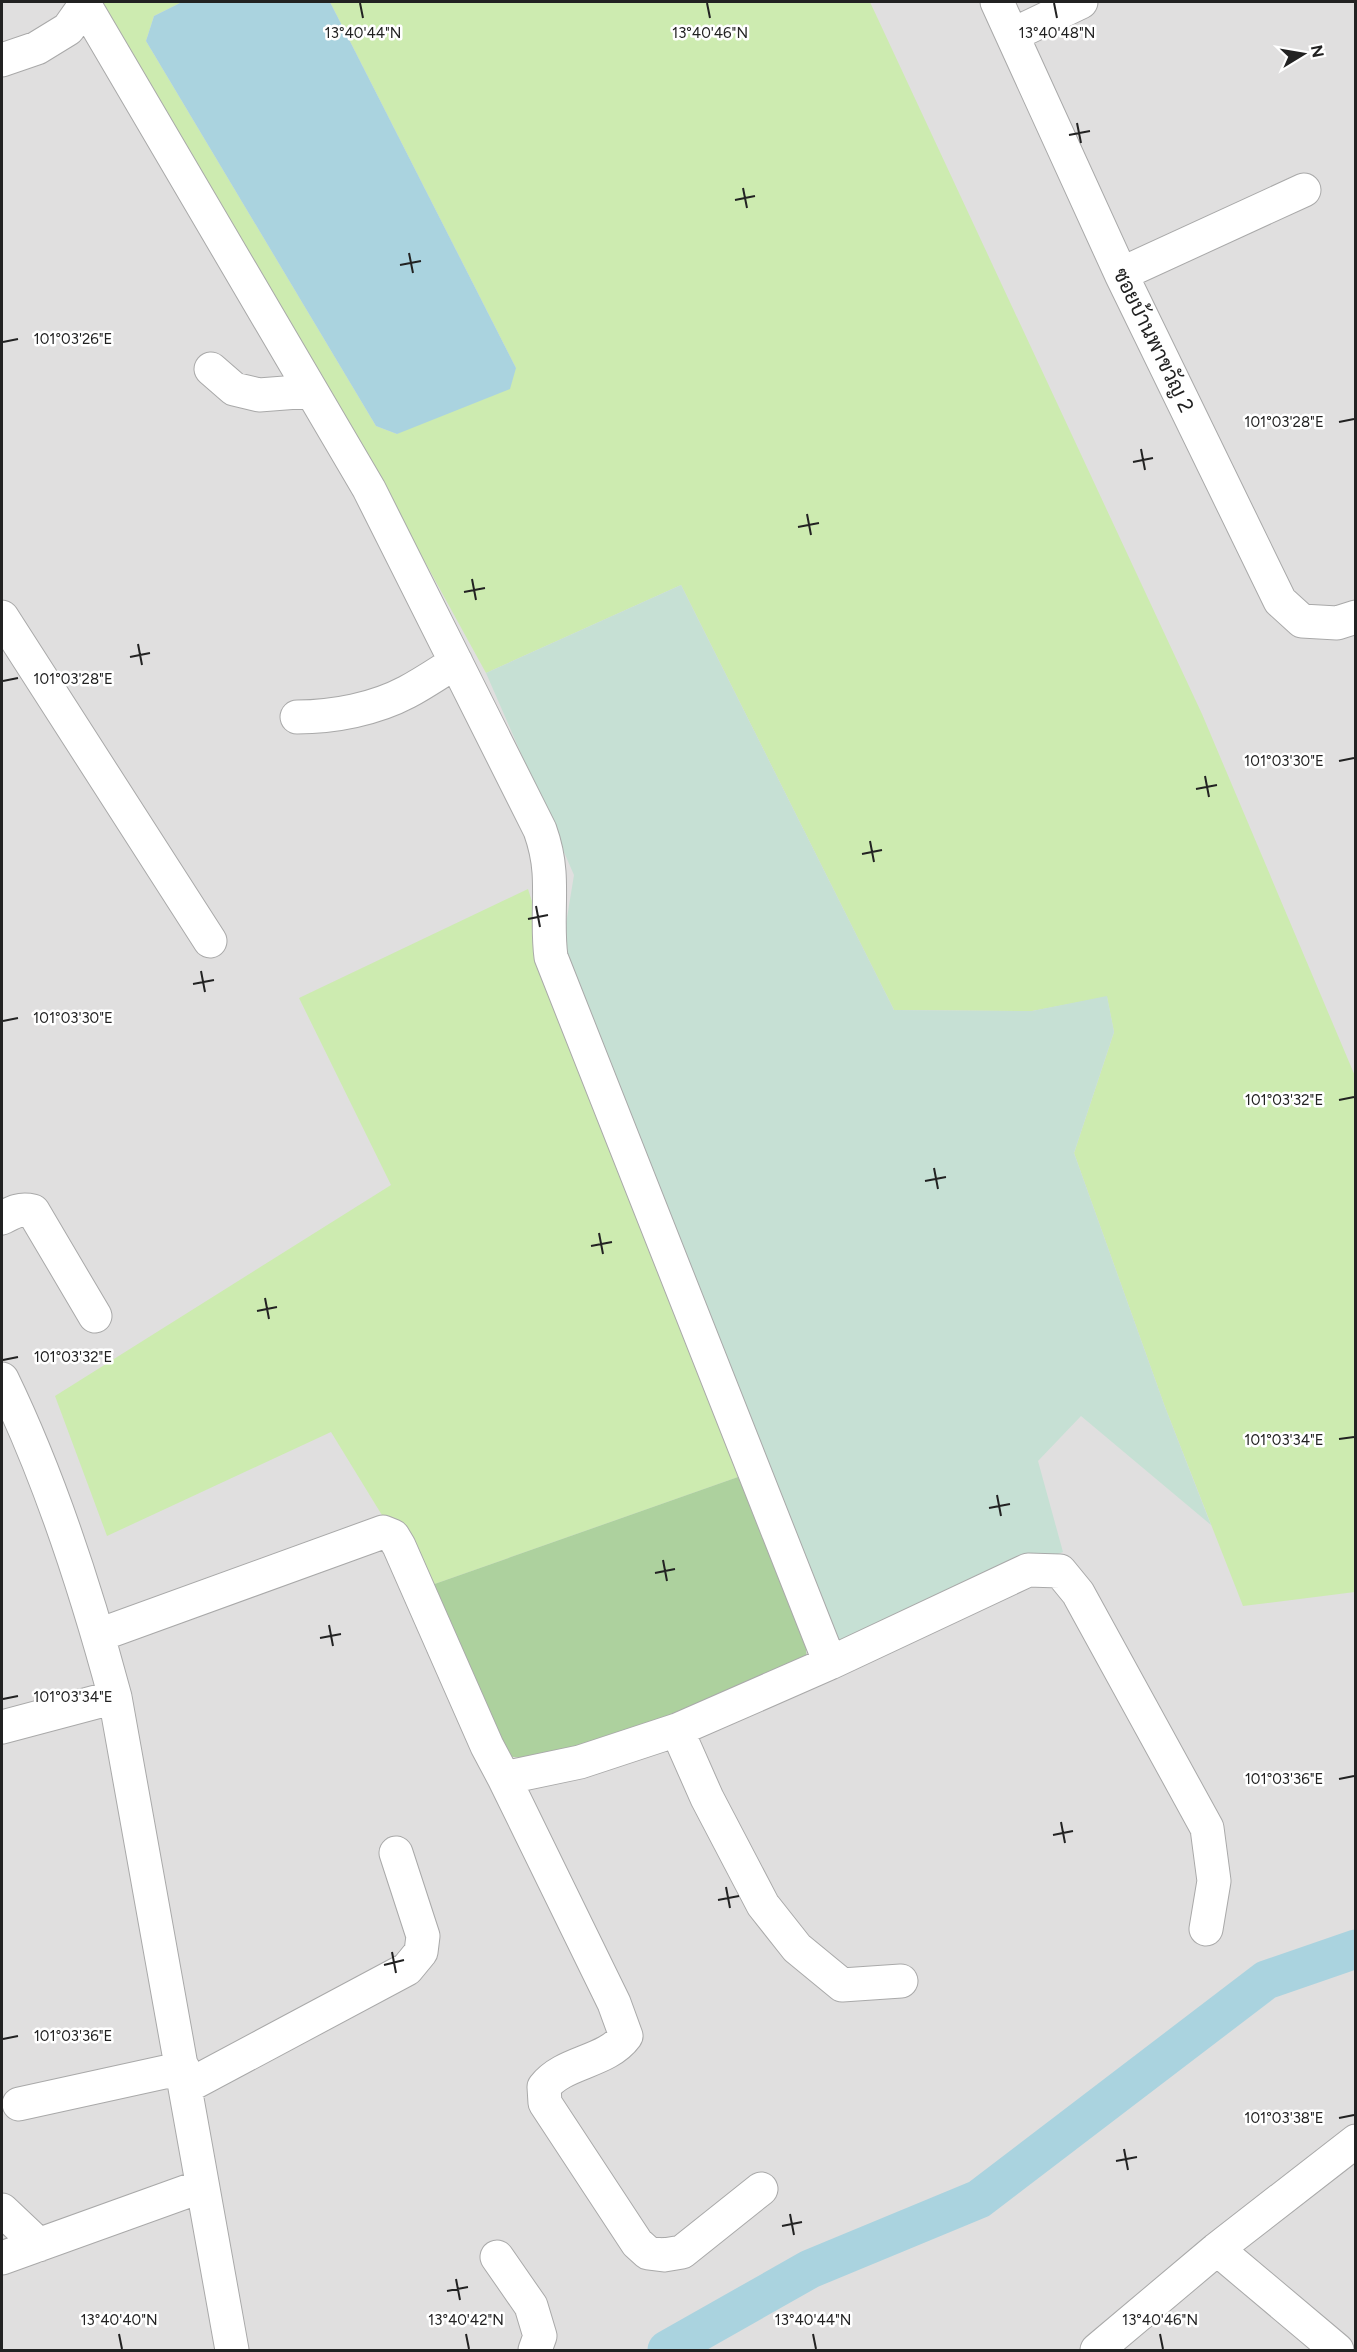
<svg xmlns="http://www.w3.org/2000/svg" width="1357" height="2352" font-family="Figtree,Sarabun,sans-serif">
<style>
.residential{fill:#e0dfdf}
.grass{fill:#cdebb0}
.forest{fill:#add19e}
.wetland{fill:#c6e0d4}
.water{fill:#aad3df}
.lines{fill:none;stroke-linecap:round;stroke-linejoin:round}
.canal{stroke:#aad3df;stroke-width:39}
.minor-casing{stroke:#a9a9a9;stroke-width:35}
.minor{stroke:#fff;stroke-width:33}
.ticks{fill:none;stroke:#222;stroke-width:2}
.labels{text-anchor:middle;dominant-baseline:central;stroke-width:5;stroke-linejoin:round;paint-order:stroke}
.street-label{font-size:21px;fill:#222;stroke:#fff}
.ticks-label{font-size:15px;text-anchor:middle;fill:#222;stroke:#fff;stroke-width:5;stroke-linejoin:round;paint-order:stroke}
</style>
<rect width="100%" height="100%" fill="#f2efe9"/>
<path class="residential" d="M 2,2 L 1355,2 L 1355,2350 L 2,2350 Z"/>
<path class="grass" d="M 102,2 L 182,2 L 154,16 L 146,41 L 376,426 L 397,434 L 516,368 L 330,2 L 870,2 L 1202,714 L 1355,1076 L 1355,1592 L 1243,1606 L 1165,1407 L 1074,1153 L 1114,1032 L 1107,997 L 1032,1011 L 894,1010 L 681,585 L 486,673 L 381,482 Z
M 528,889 L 590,1081 L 738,1477 L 426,1587 L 331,1432 L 107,1536 L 55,1396 L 391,1185 L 299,998 Z"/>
<path class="forest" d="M 738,1477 L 804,1627 L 807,1660 L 693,1713 L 542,1761 L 506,1756 L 426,1587 Z"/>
<path class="wetland" d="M 681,585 L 894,1010 L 1032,1011 L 1107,996 L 1114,1032 L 1074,1153 L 1165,1407 L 1211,1525 L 1081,1416 L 1038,1461 L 1063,1552 L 838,1642 L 562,948 L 574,875 L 486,673 Z"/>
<path class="water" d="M 182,2 L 330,2 L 516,368 L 510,389 L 397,434 L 376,426 L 146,41 L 154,16 Z"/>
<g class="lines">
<path class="canal" d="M 667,2350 L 810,2269 L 979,2199 L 1266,1980 L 1356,1949"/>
<defs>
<path id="minor" d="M 83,2 L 369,489 L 540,830 C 545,844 548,857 549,872 C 551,900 547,928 551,957 L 830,1663
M 997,2 L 1121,274 L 1280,601 L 1302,621 L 1337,623 L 1356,617
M 1012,35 L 1081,2
M 2,60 L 37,48 L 68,29 L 85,5
M 1121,274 L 1304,190
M 211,369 L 234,389 L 259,395 L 311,391
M 2,617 L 210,941
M 297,717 C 334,717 375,709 407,692 C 424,683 440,672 456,662
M 2,1218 C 13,1212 20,1208 33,1211 L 95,1316
M 2,1379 C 51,1480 86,1589 115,1697 L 232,2350
M 99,1635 L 383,1532 L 393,1536 L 399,1546 L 487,1746 L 504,1778 L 580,1762 L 677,1730 L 830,1663 L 1028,1570 L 1060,1571 L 1078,1593 L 1207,1828 L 1214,1881 L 1206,1929
M 2,1727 L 115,1697
M 677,1730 L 707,1798 L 763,1905 L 797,1948 L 842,1985 L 901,1981
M 504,1778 L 614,2003 L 626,2036 C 606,2063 564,2061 544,2087 L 545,2103 L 637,2243 L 648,2253 L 664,2255 L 682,2252 L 761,2189
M 186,2087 L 407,1969 L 421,1952 L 423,1936 L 396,1853
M 19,2104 L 183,2068
M 2,2210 L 39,2245
M 1217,2249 L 1337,2350
M 497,2257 L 531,2306 L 540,2336 L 535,2350
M 2,2258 L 202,2186
M 1097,2350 L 1217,2249 L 1356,2141"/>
</defs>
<use href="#minor" class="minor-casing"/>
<use href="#minor" class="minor"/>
</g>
<path class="ticks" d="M 360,3 L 363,18M 707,3 L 710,18M 1054,3 L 1057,18M 1077,123 L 1081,143M 1069,135 L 1090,131M 743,188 L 747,208M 735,200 L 755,196M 409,253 L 413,273M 400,265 L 421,261M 3,342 L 18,339M 1339,422 L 1354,419M 1141,449 L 1145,470M 1133,462 L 1153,458M 807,514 L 811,535M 798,527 L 819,523M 472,579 L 476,600M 464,592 L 485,588M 138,644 L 142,665M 130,657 L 150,653M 3,681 L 18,678M 1339,761 L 1354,758M 1205,776 L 1209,797M 1196,789 L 1217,785M 870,841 L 874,862M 862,854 L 882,850M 536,906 L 540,927M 528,919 L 548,915M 201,971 L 205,992M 193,984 L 214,980M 3,1021 L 18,1018M 1339,1100 L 1354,1097M 934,1168 L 938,1189M 925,1181 L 946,1177M 599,1233 L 603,1254M 591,1246 L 612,1242M 265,1298 L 269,1319M 257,1311 L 277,1307M 3,1360 L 18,1357M 1339,1439 L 1354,1437M 997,1495 L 1001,1516M 989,1508 L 1010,1504M 663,1560 L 667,1581M 655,1573 L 675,1569M 329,1625 L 333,1646M 320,1638 L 341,1634M 3,1699 L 18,1696M 1339,1779 L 1354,1776M 1061,1822 L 1065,1843M 1053,1835 L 1073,1831M 726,1887 L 730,1908M 718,1900 L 739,1896M 392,1952 L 396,1973M 384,1965 L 404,1960M 3,2039 L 18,2036M 1339,2118 L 1354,2115M 1124,2149 L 1128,2170M 1116,2161 L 1137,2157M 790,2214 L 794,2235M 782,2226 L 802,2222M 456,2279 L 460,2300M 447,2291 L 468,2287M 119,2334 L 122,2349M 466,2334 L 469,2349M 813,2334 L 816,2349M 1160,2334 L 1163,2349"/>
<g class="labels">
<g class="street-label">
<text transform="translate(1154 340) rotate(64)">ซอยบ้านพาขวัญ 2</text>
</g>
</g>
<g class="ticks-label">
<text x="363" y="38">13°40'44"N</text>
<text x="710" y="38">13°40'46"N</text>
<text x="1057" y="38">13°40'48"N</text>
<text x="73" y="344">101°03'26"E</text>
<text x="1284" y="427">101°03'28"E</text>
<text x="73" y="684">101°03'28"E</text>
<text x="1284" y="766">101°03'30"E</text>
<text x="73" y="1023">101°03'30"E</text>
<text x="1284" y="1105">101°03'32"E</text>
<text x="73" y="1362">101°03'32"E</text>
<text x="1284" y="1445">101°03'34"E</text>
<text x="73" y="1702">101°03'34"E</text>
<text x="1284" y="1784">101°03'36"E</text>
<text x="73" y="2041">101°03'36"E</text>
<text x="1284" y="2123">101°03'38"E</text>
<text x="119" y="2325">13°40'40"N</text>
<text x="466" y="2325">13°40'42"N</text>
<text x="813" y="2325">13°40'44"N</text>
<text x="1160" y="2325">13°40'46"N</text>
</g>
<rect width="1357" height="2352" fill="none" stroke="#222222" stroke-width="6"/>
<g transform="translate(1303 54) rotate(79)" stroke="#ffffff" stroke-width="4.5" paint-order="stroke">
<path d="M0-4.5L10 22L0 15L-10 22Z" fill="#222222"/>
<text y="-9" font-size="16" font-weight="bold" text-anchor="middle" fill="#222222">N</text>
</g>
</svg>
